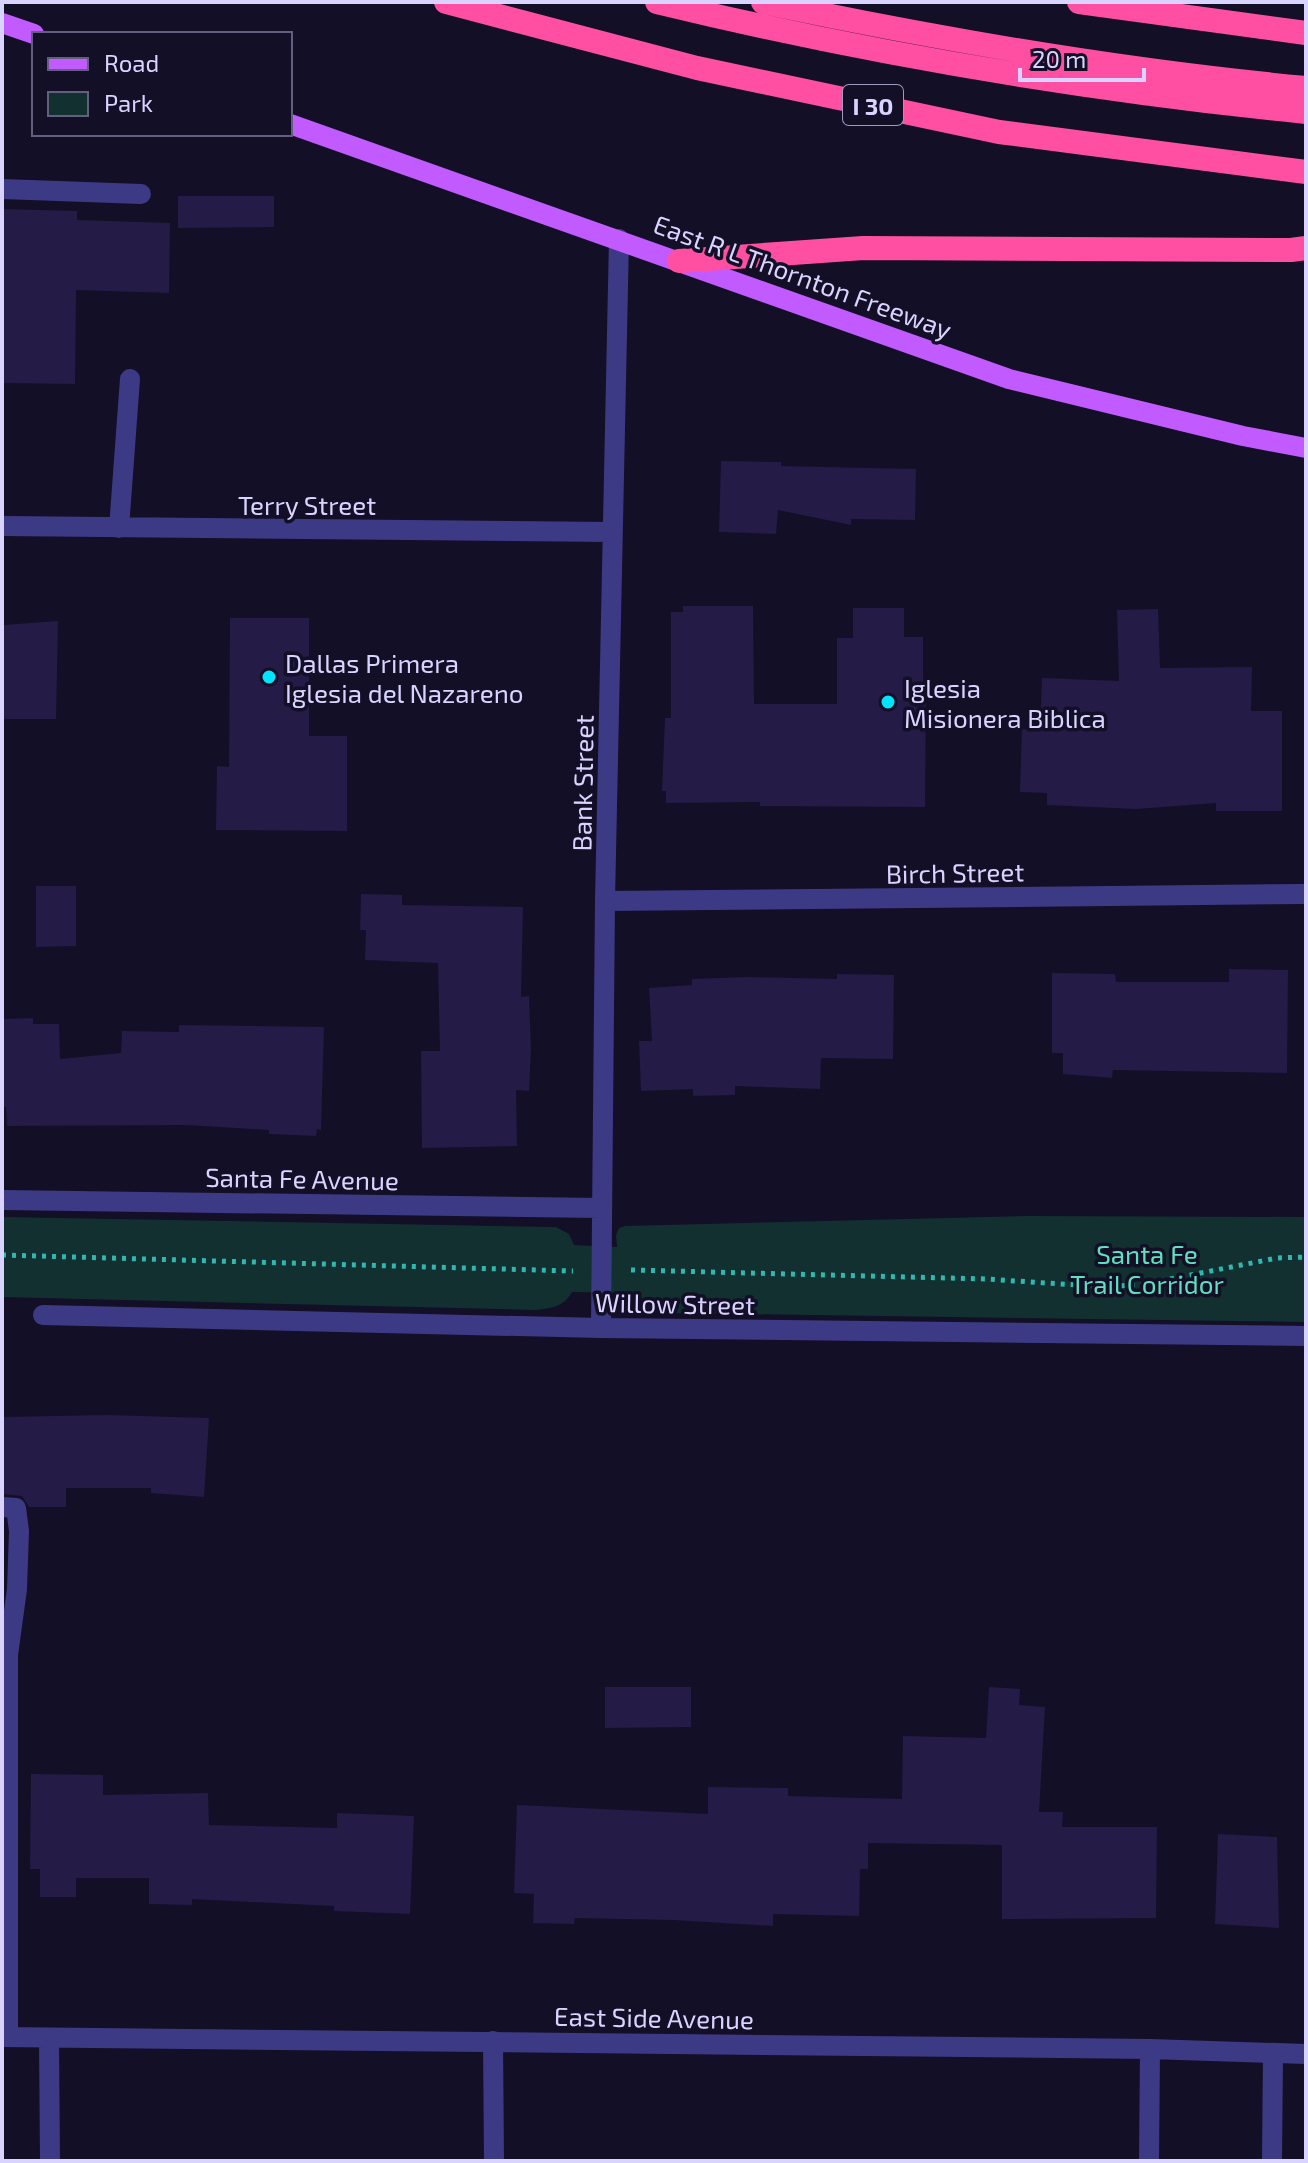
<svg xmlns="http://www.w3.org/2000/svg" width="1308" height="2163" font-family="'Exo 2',sans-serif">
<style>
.green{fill:#12302f}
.building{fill:#241b47}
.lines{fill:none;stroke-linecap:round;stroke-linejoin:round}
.path{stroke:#2fb8b0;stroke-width:5;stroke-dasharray:4 6;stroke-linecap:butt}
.minor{stroke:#3d3a85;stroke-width:20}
.major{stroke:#c25bff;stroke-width:20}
.highway{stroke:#ff4fa3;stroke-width:24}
.poi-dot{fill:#00e5ff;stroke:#130f26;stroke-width:3}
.labels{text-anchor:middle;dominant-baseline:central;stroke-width:7;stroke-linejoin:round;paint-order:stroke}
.shield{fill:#130f26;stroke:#9e99be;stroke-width:2}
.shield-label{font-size:24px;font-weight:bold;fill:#d9d4ff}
.street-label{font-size:26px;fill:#d9d4ff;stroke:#130f26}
.poi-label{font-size:26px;fill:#d9d4ff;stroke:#130f26;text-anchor:start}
.park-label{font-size:26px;fill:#5fe0c0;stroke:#130f26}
</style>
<rect width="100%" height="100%" fill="#130f26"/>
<path class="green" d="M 1026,1216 L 1306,1217 L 1306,1322 L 664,1313 L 652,1310 L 631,1293 L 572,1292 C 564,1307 551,1308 536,1310 L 2,1297 L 2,1217 L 556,1227 L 569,1234 L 574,1245 L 617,1247 L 616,1235 L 619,1228 L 625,1226 Z"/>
<path class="building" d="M 178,196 L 274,196 L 274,227 L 178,228 Z
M 2,209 L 77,211 L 77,220 L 170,223 L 169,293 L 76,290 L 75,384 L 2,383 Z
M 721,461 L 781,462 L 781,466 L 916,469 L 915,520 L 851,519 L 851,525 L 778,510 L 776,534 L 719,532 Z
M 683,606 L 753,606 L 754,704 L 837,704 L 837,638 L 853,638 L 853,608 L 904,608 L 904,637 L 923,637 L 923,691 L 926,691 L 925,807 L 760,806 L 760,802 L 666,803 L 666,791 L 662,791 L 665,718 L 671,718 L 671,612 L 683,612 Z
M 1158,609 L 1160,668 L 1252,667 L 1251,711 L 1282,711 L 1282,811 L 1216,811 L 1216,803 L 1136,809 L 1047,805 L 1047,793 L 1020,792 L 1022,729 L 1040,730 L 1042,678 L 1119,681 L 1117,610 Z
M 230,618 L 309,618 L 309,736 L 347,736 L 347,831 L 216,830 L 217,766 L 229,767 Z
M 58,621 L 56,719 L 3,719 L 4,625 Z
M 36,886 L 76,886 L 76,946 L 36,947 Z
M 361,894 L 402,895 L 402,905 L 523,907 L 521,997 L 529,996 L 531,1049 L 529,1091 L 516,1090 L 517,1146 L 422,1148 L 421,1051 L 440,1051 L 438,963 L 365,960 L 366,930 L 360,930 Z
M 1229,969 L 1288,970 L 1287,1073 L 1113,1070 L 1112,1078 L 1063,1074 L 1063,1053 L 1052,1053 L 1052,973 L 1115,974 L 1116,982 L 1229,982 Z
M 837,974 L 894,975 L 893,1059 L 821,1058 L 820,1089 L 735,1086 L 735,1095 L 693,1096 L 693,1089 L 641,1091 L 639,1041 L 652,1041 L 649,988 L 692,985 L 692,979 L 745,977 L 837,979 Z
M 33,1018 L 33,1024 L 59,1024 L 60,1059 L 121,1053 L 122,1031 L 179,1032 L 179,1025 L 324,1027 L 321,1130 L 317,1129 L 316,1136 L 269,1134 L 269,1130 L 186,1125 L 7,1126 L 6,1107 L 2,1107 L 3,1019 Z
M 106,1415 L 209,1418 L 204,1497 L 151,1493 L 151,1488 L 66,1488 L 66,1507 L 29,1507 L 22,1496 L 2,1494 L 2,1417 Z
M 605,1687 L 691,1687 L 691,1727 L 605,1728 Z
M 989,1687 L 1020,1689 L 1019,1705 L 1045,1707 L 1039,1812 L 1063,1812 L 1062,1827 L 1157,1827 L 1156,1918 L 1002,1919 L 1002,1845 L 868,1843 L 868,1869 L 860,1869 L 859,1916 L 773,1914 L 773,1926 L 673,1920 L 575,1918 L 574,1924 L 533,1923 L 534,1894 L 514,1893 L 517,1805 L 708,1814 L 708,1787 L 788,1788 L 788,1796 L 902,1799 L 903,1736 L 986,1738 Z
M 31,1774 L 103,1775 L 103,1795 L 208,1793 L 209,1825 L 337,1828 L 337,1813 L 414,1816 L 410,1914 L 334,1911 L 334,1906 L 192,1899 L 192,1905 L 149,1904 L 149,1878 L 76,1878 L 76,1897 L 40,1897 L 40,1869 L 30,1869 Z
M 1218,1834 L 1277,1837 L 1279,1928 L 1215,1924 Z"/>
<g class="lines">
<path class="path" d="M 2,1255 L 573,1271
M 631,1270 L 986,1279 L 1107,1287 L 1145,1284 L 1277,1258 L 1306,1257"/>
<path class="minor" d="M 2,189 L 141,194
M 2,526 L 612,532
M 119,528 L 130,379
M 605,901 L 1306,894
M 2,1200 L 601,1208
M 43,1315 L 601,1328 L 1306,1336
M 601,1328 L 605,901 L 619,239
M 2,1507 L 16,1508 L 19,1531 L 17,1589 L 8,1655 L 8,2037
M 2,2037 L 1150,2049 L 1306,2054
M 49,2038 L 50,2161
M 493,2041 L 494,2161
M 1149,2161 L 1150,2049
M 1272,2161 L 1273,2053"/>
<path class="major" d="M 2,23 L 34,34
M 290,124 L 1009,379 L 1243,436 L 1306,448"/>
<path class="highway" d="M 446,2 L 697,68 L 999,132 L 1306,172
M 657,2 C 871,54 1087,90 1306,112
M 763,2 C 942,40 1124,71 1306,88
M 1079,2 L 1306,33
M 679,261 L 863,248 L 1291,250 L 1306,248"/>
</g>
<g class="poi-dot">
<circle cx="269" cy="677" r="8"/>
<circle cx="888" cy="702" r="8"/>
</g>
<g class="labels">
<rect class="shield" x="843" y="85" width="60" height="40" rx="6"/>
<g class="shield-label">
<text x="873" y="105">I 30</text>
</g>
<g class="street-label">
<text transform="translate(803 276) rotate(20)">East R L Thornton Freeway</text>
<text x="307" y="504">Terry Street</text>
<text transform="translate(582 783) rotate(-89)">Bank Street</text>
<text transform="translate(955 872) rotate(-1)">Birch Street</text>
<text transform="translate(302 1178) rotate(1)">Santa Fe Avenue</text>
<text transform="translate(675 1303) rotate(1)">Willow Street</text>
<text transform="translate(654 2017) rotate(1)">East Side Avenue</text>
</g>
<g class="poi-label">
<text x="285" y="662">Dallas Primera<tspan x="285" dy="30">Iglesia del Nazareno</tspan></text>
<text x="904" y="687">Iglesia<tspan x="904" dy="30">Misionera Biblica</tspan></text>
</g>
<g class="park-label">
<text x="1147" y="1253">Santa Fe<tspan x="1147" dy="30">Trail Corridor</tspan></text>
</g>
</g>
<rect width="1308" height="2163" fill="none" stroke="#d9d4ff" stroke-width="8"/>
<rect x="32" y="32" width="260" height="104" fill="#130f26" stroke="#625e7d" stroke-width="2"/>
<rect x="48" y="58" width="40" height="12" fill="#c25bff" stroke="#625e7d" stroke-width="2"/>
<text x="104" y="72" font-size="24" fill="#d9d4ff">Road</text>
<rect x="48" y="92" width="40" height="24" fill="#12302f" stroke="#625e7d" stroke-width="2"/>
<text x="104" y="112" font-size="24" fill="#d9d4ff">Park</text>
<path d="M1020 68v12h124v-12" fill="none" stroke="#d9d4ff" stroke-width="4"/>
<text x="1032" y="68" font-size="24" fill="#d9d4ff" stroke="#130f26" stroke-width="6" paint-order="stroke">20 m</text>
</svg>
